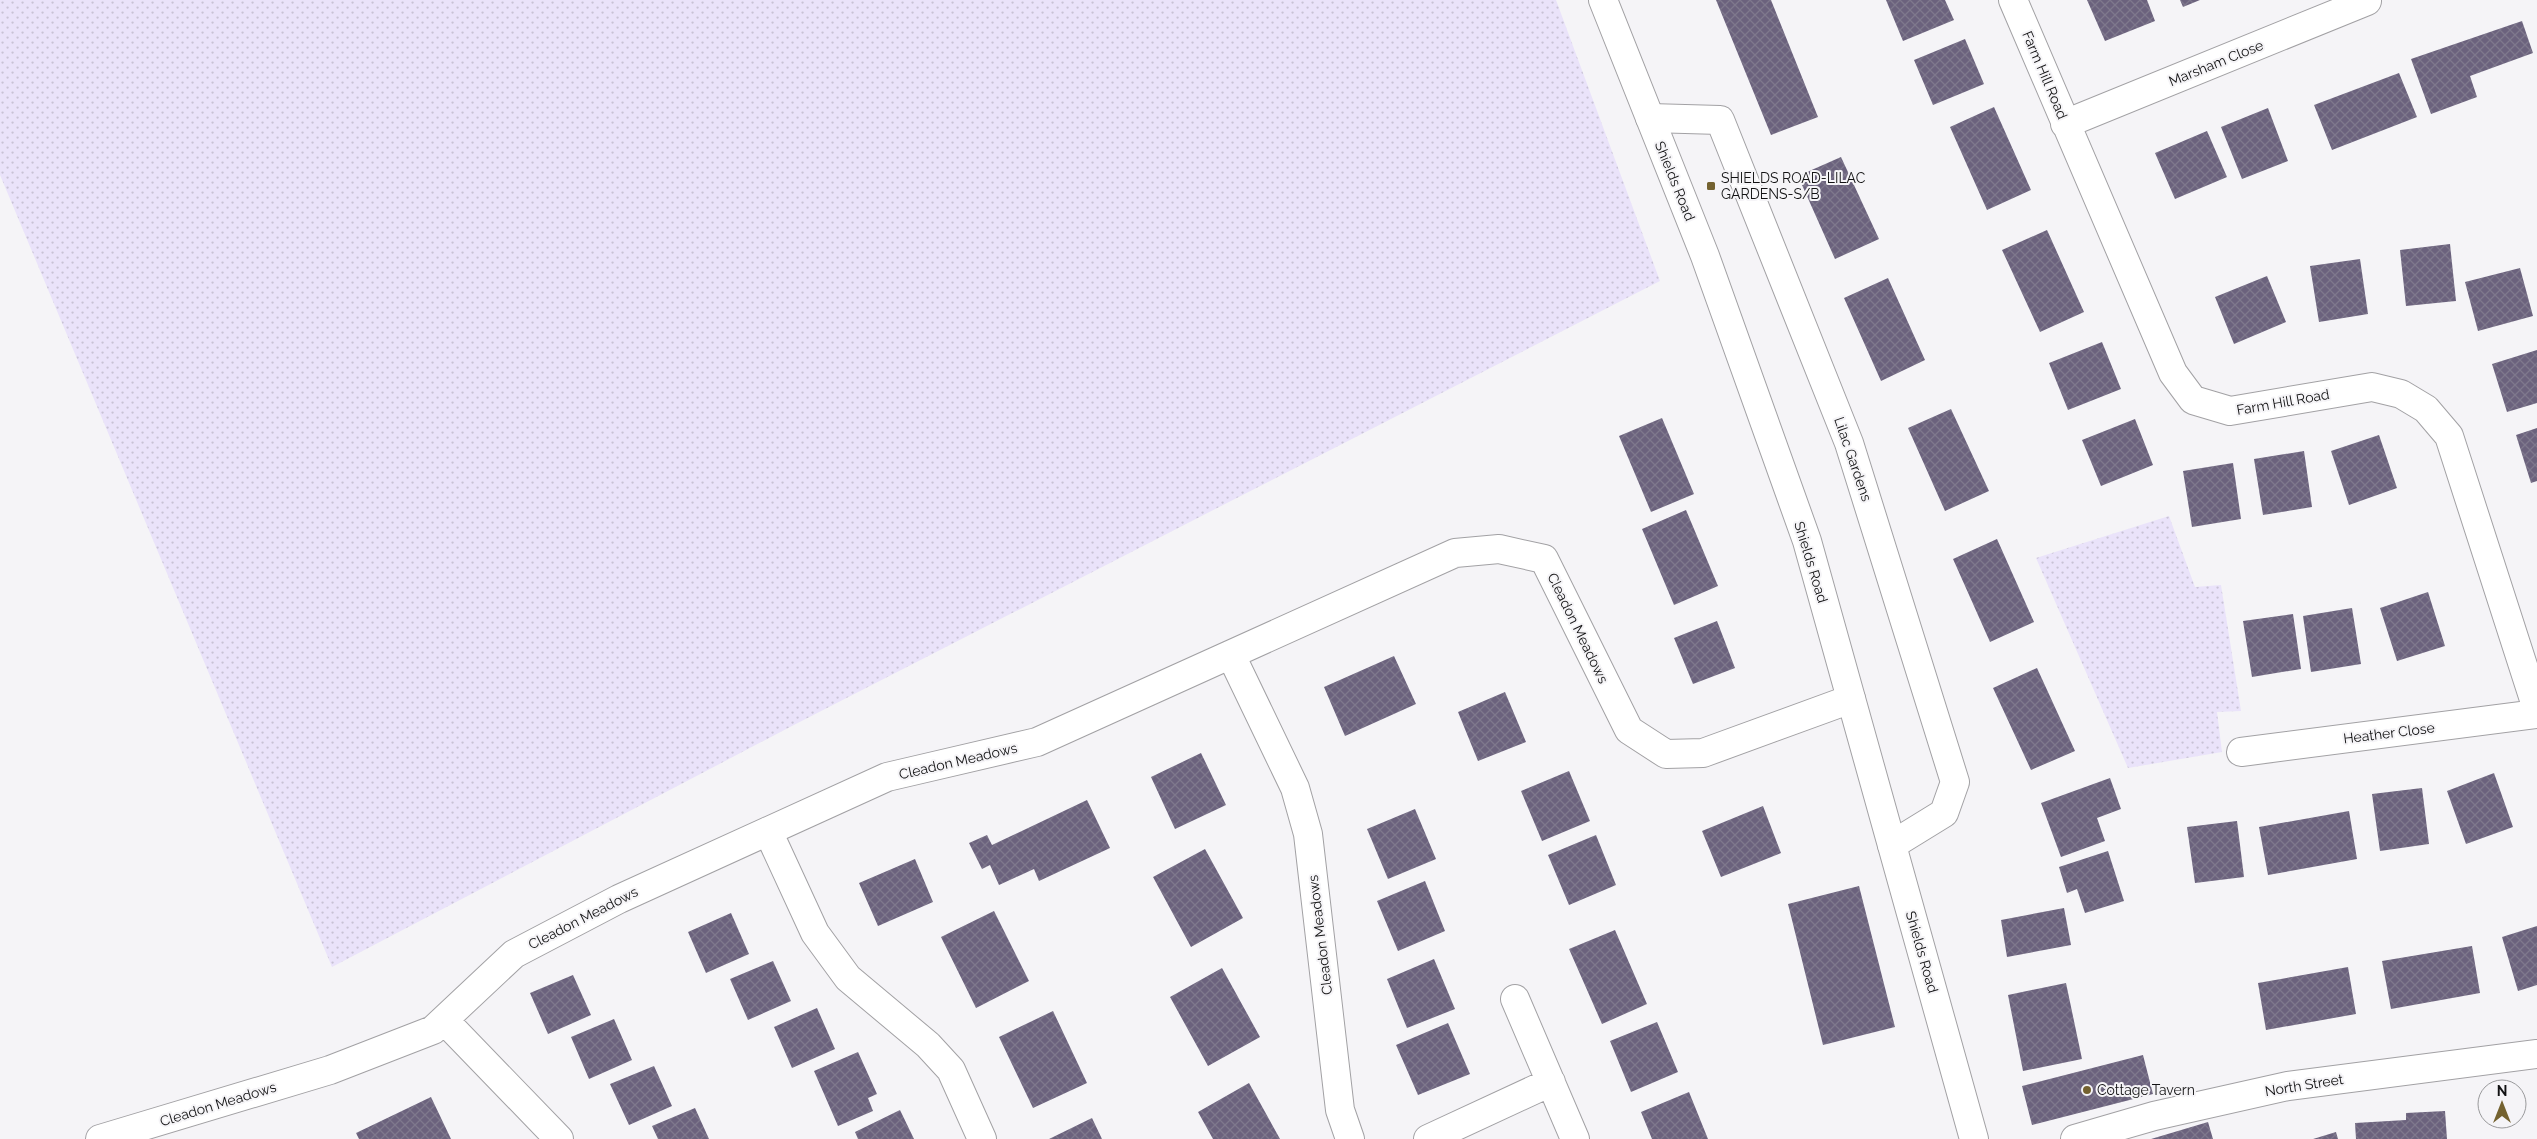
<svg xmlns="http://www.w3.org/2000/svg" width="2537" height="1139" font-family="Raleway,sans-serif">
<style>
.grass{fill:url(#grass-dots)}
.building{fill:url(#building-cross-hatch)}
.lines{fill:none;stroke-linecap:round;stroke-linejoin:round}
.minor-casing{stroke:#a2a1a4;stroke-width:30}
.trunk-casing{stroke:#a2a1a4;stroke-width:30}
.minor{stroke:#fff;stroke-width:28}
.trunk{stroke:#fff;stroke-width:28}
.poi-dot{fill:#746230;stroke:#f5f4f7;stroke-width:2}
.labels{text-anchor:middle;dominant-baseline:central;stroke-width:4;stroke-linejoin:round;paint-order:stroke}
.street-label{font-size:14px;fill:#121213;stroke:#f5f4f7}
.poi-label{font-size:14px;fill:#121213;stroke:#f5f4f7;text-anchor:start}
</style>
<defs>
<pattern id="grass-dots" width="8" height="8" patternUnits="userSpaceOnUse" patternTransform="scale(1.25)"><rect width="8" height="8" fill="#eae3fa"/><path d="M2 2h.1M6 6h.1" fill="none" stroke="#c8c2d5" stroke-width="1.8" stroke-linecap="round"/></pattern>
<pattern id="building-cross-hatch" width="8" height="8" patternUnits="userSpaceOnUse" patternTransform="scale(1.25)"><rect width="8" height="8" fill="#6b627d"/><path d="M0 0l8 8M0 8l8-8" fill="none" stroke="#7e788c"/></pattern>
</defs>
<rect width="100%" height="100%" fill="#f5f4f7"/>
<path class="grass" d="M 0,0 L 1556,0 L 1660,281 L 790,727 L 332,967 L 0,175 Z
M 2169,516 L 2195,587 L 2221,585 L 2241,711 L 2217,712 L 2222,752 L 2128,768 L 2036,558 Z"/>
<path class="building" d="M 1716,0 L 1771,0 L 1818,117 L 1771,135 Z
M 1886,0 L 1945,0 L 1954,20 L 1903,41 Z
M 2087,0 L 2147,0 L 2155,21 L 2105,41 Z
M 2180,0 L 2200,0 L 2183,7 Z
M 2522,21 L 2533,53 L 2470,76 L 2477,97 L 2431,114 L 2411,59 Z
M 1965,39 L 1984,84 L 1933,105 L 1914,60 Z
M 2399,73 L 2417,117 L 2332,150 L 2314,105 Z
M 1994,107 L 2031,190 L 1987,210 L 1950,127 Z
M 2268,108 L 2288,161 L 2242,179 L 2221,127 Z
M 2207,131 L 2227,177 L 2175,199 L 2155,153 Z
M 1841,157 L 1879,239 L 1835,259 L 1798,176 Z
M 2047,230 L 2084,312 L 2040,332 L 2002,250 Z
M 2450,244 L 2456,301 L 2406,306 L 2400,250 Z
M 2360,259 L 2368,314 L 2319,322 L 2310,266 Z
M 2520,268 L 2533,316 L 2478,331 L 2465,282 Z
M 2267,276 L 2286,322 L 2234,344 L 2215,297 Z
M 1888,278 L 1925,360 L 1881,381 L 1844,298 Z
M 2102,342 L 2121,389 L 2068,410 L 2049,363 Z
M 2537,350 L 2537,403 L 2507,412 L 2492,364 Z
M 1951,409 L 1989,491 L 1945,511 L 1908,428 Z
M 1662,418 L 1694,494 L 1651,512 L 1619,436 Z
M 2135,419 L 2153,465 L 2101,486 L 2082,440 Z
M 2537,428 L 2537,481 L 2531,483 L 2516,435 Z
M 2379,435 L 2397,488 L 2349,505 L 2331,451 Z
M 2304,451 L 2312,507 L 2263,515 L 2254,459 Z
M 2233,463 L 2241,519 L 2192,527 L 2183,471 Z
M 1686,510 L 1718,586 L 1674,605 L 1642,529 Z
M 1997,539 L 2034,622 L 1990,642 L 1953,559 Z
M 2428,592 L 2445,646 L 2397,661 L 2380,608 Z
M 2352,608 L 2361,664 L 2311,672 L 2303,616 Z
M 2293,614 L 2301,669 L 2252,677 L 2243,621 Z
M 1717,621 L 1735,668 L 1693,684 L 1674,638 Z
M 1394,656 L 1416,704 L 1345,736 L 1324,687 Z
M 2037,668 L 2075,751 L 2031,770 L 1993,688 Z
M 1505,692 L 1526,742 L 1478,761 L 1458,712 Z
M 1201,753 L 1226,805 L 1175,829 L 1151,777 Z
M 1569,771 L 1590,821 L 1542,841 L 1521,791 Z
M 2494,773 L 2513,827 L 2466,844 L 2447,791 Z
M 2110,778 L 2121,809 L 2097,818 L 2105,841 L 2061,857 L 2041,803 Z
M 2422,788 L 2429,844 L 2380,851 L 2372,794 Z
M 1087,800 L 1110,848 L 1039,881 L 1034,869 L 999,885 L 990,865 L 982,869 L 969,843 L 987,835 L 992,845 Z
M 1763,806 L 1781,853 L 1721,877 L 1702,831 Z
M 1415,809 L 1436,859 L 1388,879 L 1367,829 Z
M 2349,811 L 2357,859 L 2268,875 L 2259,827 Z
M 2237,821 L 2244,877 L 2195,883 L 2187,827 Z
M 1596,835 L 1616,885 L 1569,905 L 1548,855 Z
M 1205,849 L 1243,918 L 1191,947 L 1153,877 Z
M 2108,851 L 2124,901 L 2085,913 L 2077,889 L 2067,893 L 2059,867 Z
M 915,859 L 933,902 L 878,926 L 859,883 Z
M 1425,881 L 1445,931 L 1398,951 L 1377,901 Z
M 1859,886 L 1895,1027 L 1823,1045 L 1788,904 Z
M 2064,908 L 2071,945 L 2007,957 L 2001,920 Z
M 994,911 L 1029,981 L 976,1008 L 941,937 Z
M 731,913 L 749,954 L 706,973 L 688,932 Z
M 2537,926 L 2537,985 L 2518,991 L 2502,937 Z
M 1615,930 L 1647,1004 L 1602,1024 L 1569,949 Z
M 2472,946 L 2480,993 L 2391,1009 L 2382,961 Z
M 1434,959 L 1455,1009 L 1407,1028 L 1387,979 Z
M 773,961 L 791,1001 L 748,1020 L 730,979 Z
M 2348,967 L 2356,1014 L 2266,1030 L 2258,983 Z
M 1222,968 L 1260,1037 L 1208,1066 L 1170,997 Z
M 573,975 L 591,1015 L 548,1034 L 530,993 Z
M 2066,983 L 2082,1059 L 2023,1071 L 2008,995 Z
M 817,1008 L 835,1049 L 792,1068 L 774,1027 Z
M 1053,1011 L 1087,1083 L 1033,1108 L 999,1037 Z
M 614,1019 L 632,1060 L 589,1079 L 571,1037 Z
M 1657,1022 L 1678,1072 L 1631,1092 L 1610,1041 Z
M 1448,1023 L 1470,1074 L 1418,1095 L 1396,1045 Z
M 858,1052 L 877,1094 L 868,1098 L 873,1111 L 838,1126 L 814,1071 Z
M 2143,1055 L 2153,1094 L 2032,1125 L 2022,1086 Z
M 654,1066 L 672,1106 L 629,1125 L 610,1084 Z
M 1249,1083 L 1280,1139 L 1213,1139 L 1198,1112 Z
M 1689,1092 L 1708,1139 L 1652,1139 L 1641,1112 Z
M 431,1097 L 451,1139 L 359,1139 L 356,1133 Z
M 695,1108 L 709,1139 L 658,1139 L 652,1126 Z
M 900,1110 L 914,1139 L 858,1139 L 855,1132 Z
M 2445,1111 L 2447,1139 L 2356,1139 L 2355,1123 L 2406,1120 L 2406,1113 Z
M 1092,1118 L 1102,1139 L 1049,1139 Z
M 2208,1122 L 2213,1139 L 2151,1139 Z
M 2336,1132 L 2338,1139 L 2313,1139 Z"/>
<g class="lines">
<defs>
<path id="minor" d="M 2013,0 L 2173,373 L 2193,400 L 2230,411 L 2372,387 L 2401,394 L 2426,409 L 2449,436 L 2537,709
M 1650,118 L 1720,120 L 1849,443 L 1955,782 L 1944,813 L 1892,845
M 2065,124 L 2367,1
M 1231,655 L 1295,788 L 1308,834 L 1340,1110 L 1350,1139
M 2241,752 L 2537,714
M 768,831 L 815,933 L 848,978 L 928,1045 L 951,1070 L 982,1139
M 1515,999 L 1575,1139
M 444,1020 L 559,1139
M 100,1139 L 330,1070 L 433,1030 L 514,954 L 619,899 L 887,777 L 1037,742 L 1455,553 L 1499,549 L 1544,559 L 1629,730 L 1666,754 L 1703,753 L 1851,699
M 1428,1139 L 1551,1082
M 2075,1139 L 2154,1116 L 2288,1086 L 2537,1054"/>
<path id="trunk" d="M 1603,0 L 1705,256 L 1807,541 L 1974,1139"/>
</defs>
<use href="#minor" class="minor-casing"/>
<use href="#trunk" class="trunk-casing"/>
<use href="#minor" class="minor"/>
<use href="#trunk" class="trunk"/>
</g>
<g class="poi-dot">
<rect x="1706" y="181" width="10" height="10" rx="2.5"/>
<circle cx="2087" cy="1090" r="5"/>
</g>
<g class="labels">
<g class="street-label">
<text transform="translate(2216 63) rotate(-22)">Marsham Close</text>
<text transform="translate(2045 75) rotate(67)">Farm Hill Road</text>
<text transform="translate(1675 181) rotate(68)">Shields Road</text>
<text transform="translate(2283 402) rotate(-10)">Farm Hill Road</text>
<text transform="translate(1853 459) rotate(71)">Lilac Gardens</text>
<text transform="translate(1811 562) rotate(73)">Shields Road</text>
<text transform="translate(1578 628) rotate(64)">Cleadon Meadows</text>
<text transform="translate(2389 733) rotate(-7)">Heather Close</text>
<text transform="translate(958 761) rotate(-13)">Cleadon Meadows</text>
<text transform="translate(583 918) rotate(-27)">Cleadon Meadows</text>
<text transform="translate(1320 935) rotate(-97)">Cleadon Meadows</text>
<text transform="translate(1922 952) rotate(74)">Shields Road</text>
<text transform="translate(2304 1085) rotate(-9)">North Street</text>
<text transform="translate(218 1104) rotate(-17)">Cleadon Meadows</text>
</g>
<g class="poi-label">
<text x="1721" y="178">SHIELDS ROAD-LILAC<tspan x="1721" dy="16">GARDENS-S/B</tspan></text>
<text x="2097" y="1090">Cottage Tavern</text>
</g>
</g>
<g transform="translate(2502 1104)"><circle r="24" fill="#f5f4f7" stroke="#9a9a9c"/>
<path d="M0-4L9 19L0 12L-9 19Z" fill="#746230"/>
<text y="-8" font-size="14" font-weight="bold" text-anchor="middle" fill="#121213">N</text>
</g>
</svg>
